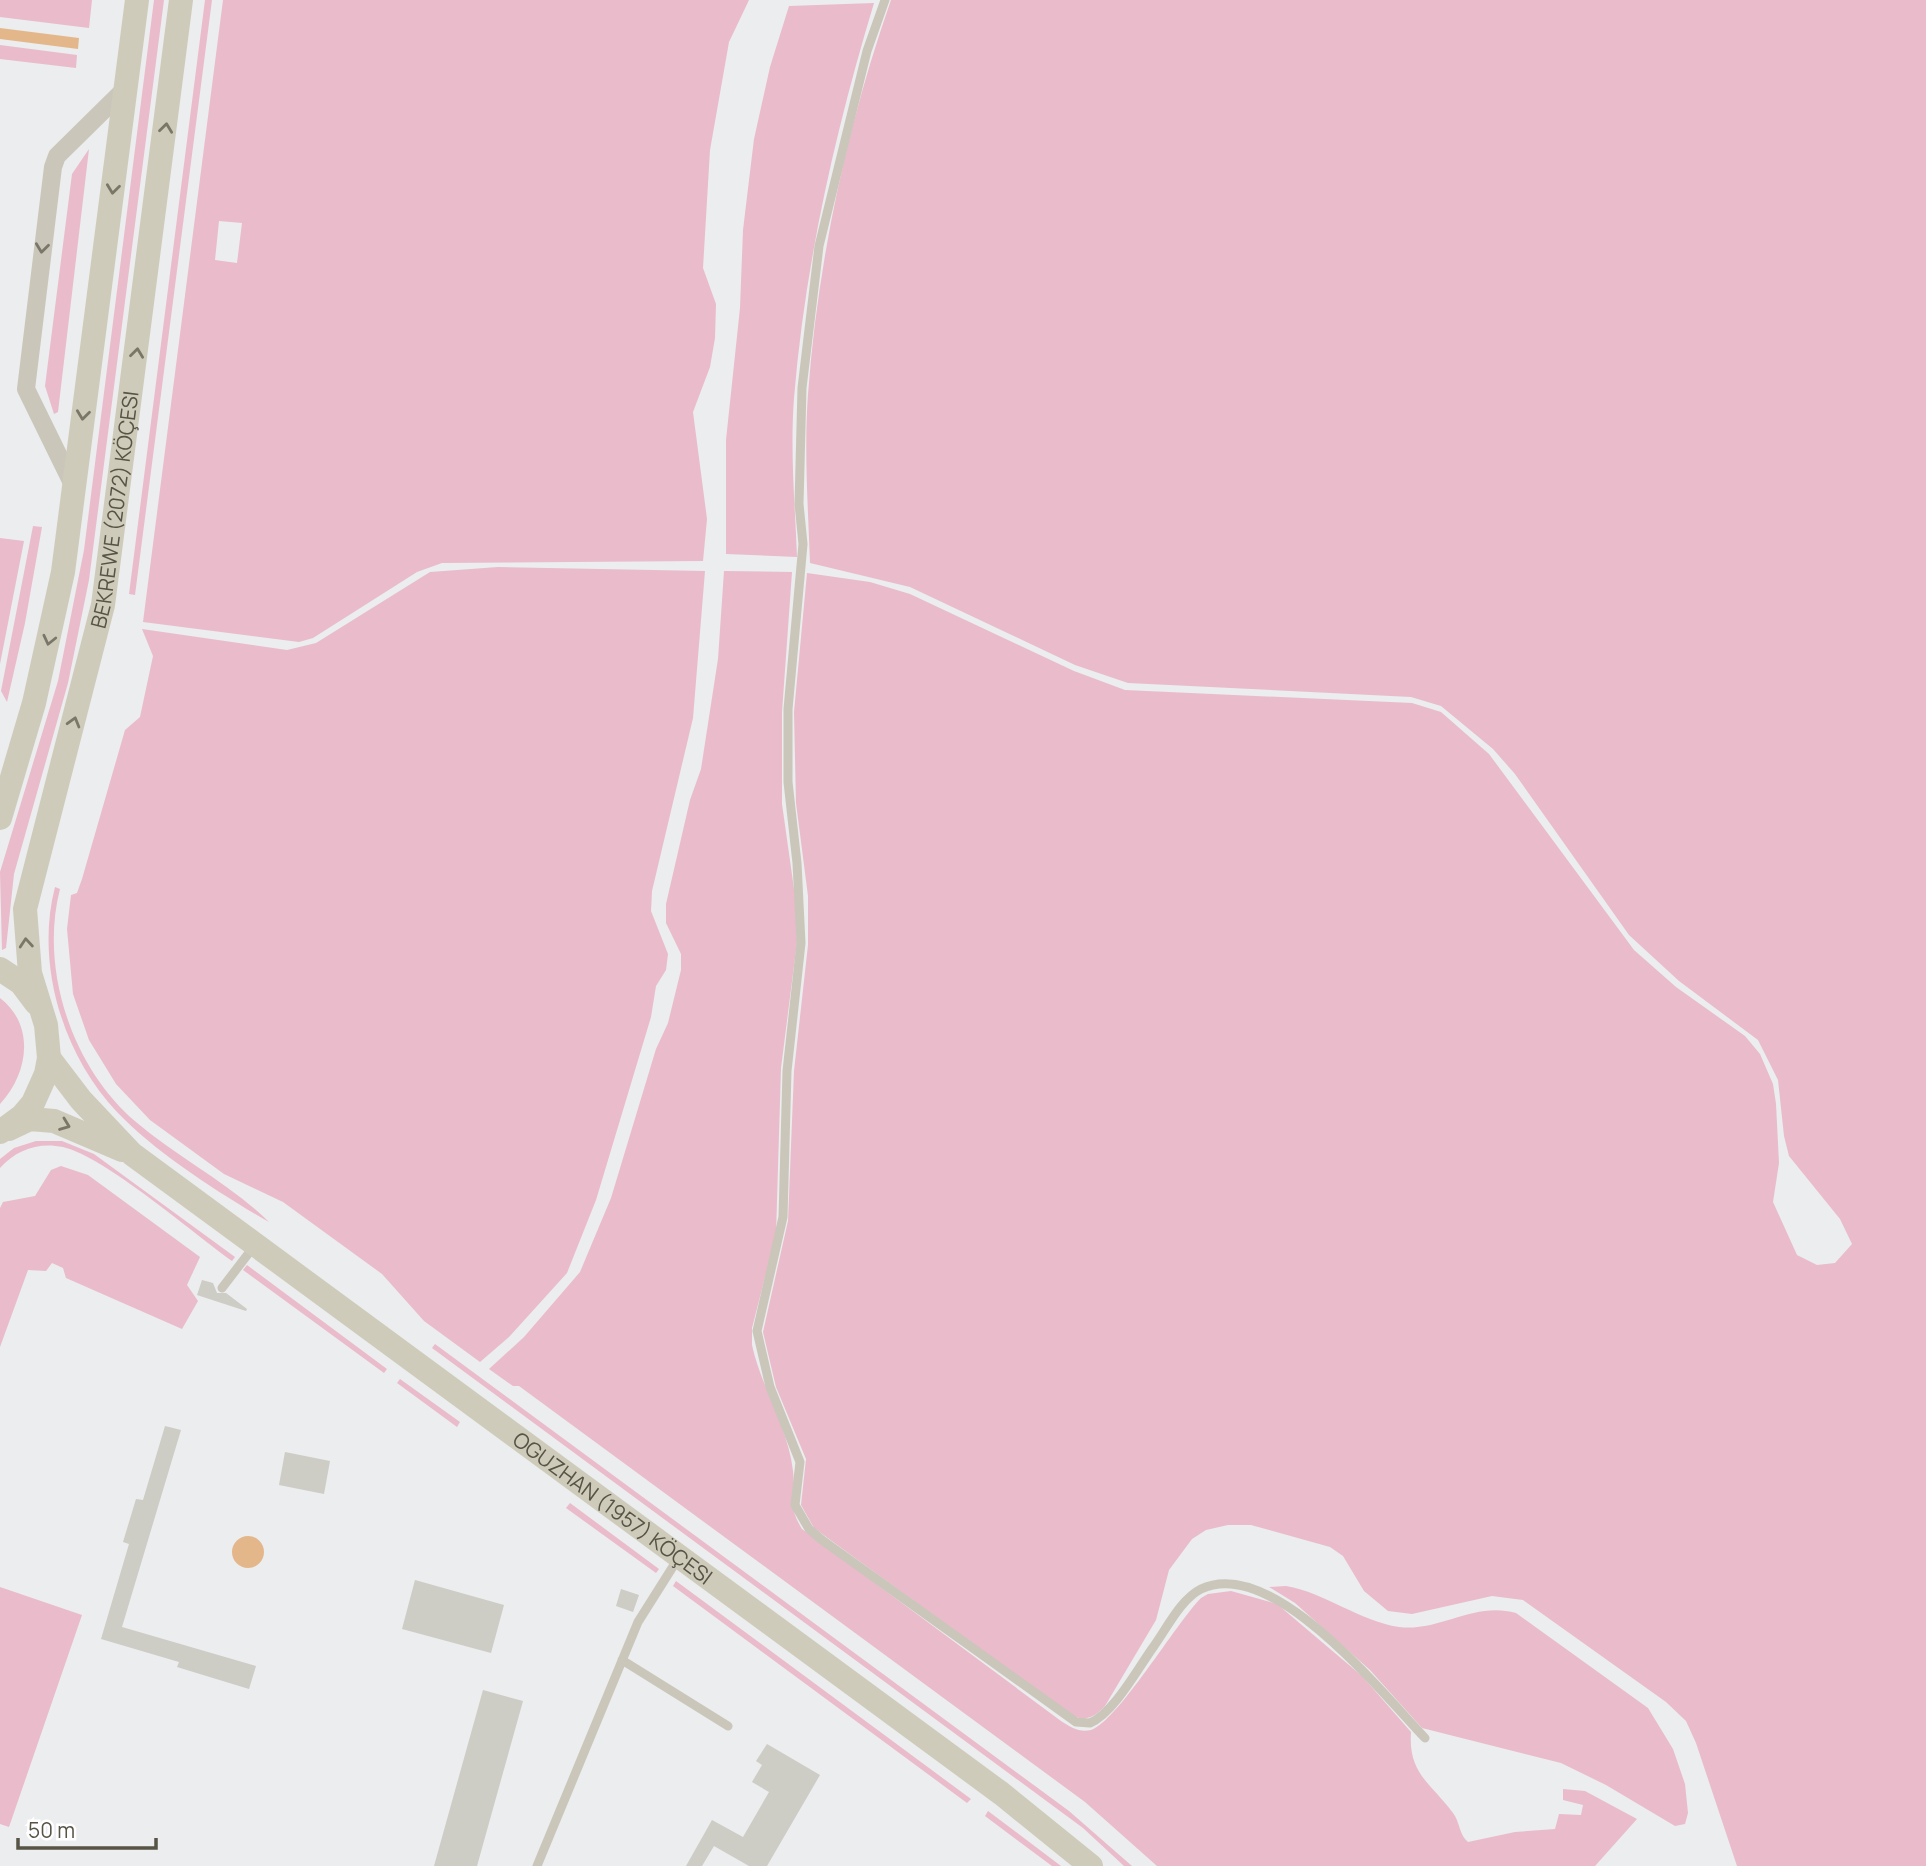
<svg xmlns="http://www.w3.org/2000/svg" width="1926" height="1866" font-family="Manrope,sans-serif">
<style>
.green{fill:#eabbcb;fill-rule:evenodd}
.water{fill:#e4b78b}
.building{fill:#cdccc5}
.lines{fill:none;stroke-linecap:round;stroke-linejoin:round}
.service{stroke:#cac6ba;stroke-width:9}
.minor{stroke:#cac6ba;stroke-width:18}
.secondary{stroke:#cfcbba;stroke-width:24}
.oneway{stroke:#7b7768}
.oneway2{stroke:#7a7668}
.labels{text-anchor:middle;dominant-baseline:central;stroke-width:5;stroke-linejoin:round;paint-order:stroke}
.street-label{font-size:21px;fill:#575345;stroke:#fff}
</style>
<rect width="100%" height="100%" fill="#ebedee"/>
<path class="green" d="M 0,0 L 92,0 L 89,28 L 0,17 Z
M 154,0 L 164,0 L 89,580 L 68,683 L 14,874 L 6,948 L 2,950 L 0,872 L 58,681 L 84,550 Z
M 205,0 L 212,0 L 135,595 L 129,594 Z
M 223,0 L 749,0 L 729,42 L 710,150 L 703,268 L 716,304 L 715,338 L 710,367 L 693,412 L 707,519 L 703,561 L 442,563 L 417,572 L 313,638 L 299,642 L 143,622 ZM 219,221 L 242,223 L 237,263 L 215,260 Z
M 891,0 L 1926,0 L 1926,1866 L 1737,1866 L 1696,1743 L 1686,1721 L 1666,1702 L 1523,1600 L 1492,1596 L 1412,1614 L 1388,1611 L 1364,1591 L 1343,1556 L 1330,1547 L 1251,1525 L 1228,1525 L 1206,1530 L 1192,1539 L 1169,1570 L 1156,1620 L 1105,1706 C 1093,1718 1087,1721 1072,1716 L 814,1528 L 801,1505 L 806,1459 L 776,1387 L 763,1332 L 788,1221 L 794,1071 L 808,945 L 808,896 L 796,803 L 794,712 L 807,573 L 870,582 L 910,594 L 1074,671 L 1125,690 L 1412,703 L 1441,712 L 1489,754 L 1634,950 L 1676,987 L 1745,1036 L 1760,1054 L 1773,1084 L 1776,1104 L 1779,1163 L 1773,1202 L 1797,1255 L 1817,1265 L 1835,1263 L 1852,1244 L 1840,1219 L 1789,1156 L 1784,1136 L 1778,1080 L 1758,1040 L 1679,981 L 1629,935 L 1515,774 L 1493,749 L 1441,706 L 1411,697 L 1128,683 L 1075,665 L 910,587 L 810,563 C 808,507 804,450 808,394 C 818,260 847,126 891,0 Z
M 874,3 C 835,132 805,264 794,398 C 790,451 795,504 797,557 L 726,554 L 726,440 L 740,308 L 743,230 L 754,139 L 770,67 L 789,6 Z
M 0,45 L 77,55 L 76,68 L 0,59 Z
M 89,149 L 58,412 L 54,414 L 45,386 L 72,174 Z
M 33,526 L 42,527 L 25,623 L 7,702 L 1,691 Z
M 0,538 L 24,541 L 0,664 Z
M 498,567 L 705,571 L 693,718 L 652,891 L 651,911 L 668,954 L 666,970 L 656,986 L 651,1017 L 596,1200 L 567,1273 L 509,1337 L 480,1362 L 424,1321 L 382,1274 L 283,1202 L 224,1174 L 150,1120 L 116,1084 L 89,1040 L 73,994 L 67,929 L 71,895 L 77,893 L 82,879 L 125,730 L 140,717 L 153,656 L 142,629 L 287,650 L 316,643 L 430,572 Z
M 724,571 L 792,572 L 782,712 L 782,804 L 795,896 L 797,942 L 781,1068 L 776,1234 L 752,1328 L 752,1345 C 761,1387 789,1430 793,1471 C 796,1496 786,1503 802,1529 L 1061,1721 C 1070,1727 1080,1733 1091,1730 C 1118,1721 1176,1623 1201,1598 L 1208,1594 L 1231,1591 L 1277,1604 L 1362,1676 L 1411,1732 C 1408,1774 1431,1783 1453,1813 C 1460,1822 1459,1835 1468,1842 L 1515,1832 L 1555,1829 L 1559,1814 L 1581,1815 L 1583,1805 L 1563,1800 L 1563,1789 L 1585,1791 L 1637,1819 L 1595,1866 L 1157,1866 L 1085,1802 L 519,1386 L 513,1386 L 489,1369 L 524,1337 L 580,1272 L 611,1198 L 656,1049 L 668,1023 L 681,970 L 681,954 L 666,923 L 666,904 L 690,800 L 701,769 L 718,659 Z
M 55,887 L 60,889 C 39,970 73,1069 136,1122 C 177,1157 232,1185 269,1222 C 220,1194 155,1152 117,1112 C 63,1055 35,964 55,887 Z
M 0,998 C 36,1026 28,1074 0,1104 Z
M 36,1141 L 62,1141 L 94,1154 L 235,1257 L 232,1261 C 193,1233 105,1157 63,1147 C 39,1142 17,1149 0,1168 L 0,1159 L 14,1148 Z
M 61,1166 L 88,1175 L 200,1257 L 187,1285 L 198,1301 L 182,1329 L 66,1278 L 63,1268 L 52,1263 L 46,1271 L 28,1270 L 0,1347 L 0,1208 L 3,1202 L 35,1196 L 51,1170 Z
M 247,1265 L 387,1369 L 384,1373 L 243,1270 Z
M 435,1344 L 1069,1811 L 1132,1866 L 1124,1866 L 1083,1828 L 432,1348 Z
M 400,1379 L 460,1422 L 457,1427 L 397,1383 Z
M 570,1503 L 659,1569 L 656,1573 L 566,1508 Z
M 676,1581 L 971,1799 L 967,1803 L 673,1586 Z
M 1286,1586 C 1326,1593 1359,1621 1399,1627 C 1440,1632 1474,1601 1516,1613 L 1648,1708 L 1673,1749 L 1685,1784 L 1688,1813 L 1685,1824 L 1675,1826 L 1606,1785 L 1561,1763 L 1422,1728 L 1370,1670 L 1295,1603 L 1269,1587 Z
M 0,1587 L 82,1615 L 9,1827 L 0,1824 Z
M 988,1811 L 1061,1866 L 1052,1866 L 985,1816 Z"/>
<path class="water" d="M 0,28 L 79,38 L 78,49 L 0,39 Z
M232 1552a16 16 0 1 1 32 0a16 16 0 1 1-32 0Z"/>
<path class="building" d="M 202,1280 L 213,1283 L 217,1293 L 226,1293 L 247,1309 L 246,1311 L 197,1295 Z
M 165,1426 L 181,1430 L 122,1627 L 256,1666 L 249,1689 L 177,1667 L 179,1662 L 101,1639 L 129,1544 L 123,1542 L 136,1499 L 143,1500 Z
M 285,1452 L 330,1461 L 324,1494 L 279,1485 Z
M 415,1580 L 504,1605 L 491,1653 L 402,1629 Z
M 621,1589 L 639,1595 L 633,1612 L 616,1606 Z
M 483,1690 L 523,1701 L 477,1866 L 434,1866 Z
M 767,1744 L 820,1775 L 767,1866 L 749,1866 L 714,1846 L 702,1866 L 686,1866 L 712,1820 L 743,1837 L 769,1792 L 752,1782 L 762,1765 L 756,1761 Z"/>
<g class="lines">
<path class="service" d="M 885,0 L 867,51 L 819,246 L 802,388 L 799,504 L 803,544 L 788,709 L 788,782 L 797,863 L 801,943 L 787,1071 L 783,1217 L 757,1331 L 770,1387 L 800,1462 L 795,1505 L 809,1529 L 822,1540 L 1076,1722 L 1090,1723 C 1114,1713 1138,1668 1154,1646 C 1167,1628 1181,1599 1201,1589 C 1272,1555 1381,1692 1425,1738
M 222,1288 L 255,1245
M 622,1660 L 728,1726
M 537,1866 L 638,1622 L 679,1557"/>
<path class="minor" d="M 74,487 L 26,389 L 53,167 L 57,156 L 126,88"/>
<g class="secondary">
<path d="M 0,818 L 34,703 L 63,572 L 137,0"/>
<path d="M 0,969 L 21,983 L 36,1003"/>
<path id="s1" d="M 49,1058 L 81,1100 L 132,1154 L 1002,1794 L 1091,1866"/>
<path d="M 9,1129 L 30,1119 L 54,1121 L 122,1150"/>
<path id="s2" d="M 0,1132 L 22,1116 L 33,1103 L 46,1074 L 49,1058 L 46,1025 L 30,973 L 25,909 L 103,605 L 181,0"/>
</g>
</g>
<defs><path id="oneway-chevron" d="M-2-3.5L2.5 0L-2 3.5" fill="none" stroke-width="1.6" stroke-linecap="round" stroke-linejoin="round" transform="scale(1.75)"/></defs>
<g class="oneway">
<use href="#oneway-chevron" transform="translate(166 128) rotate(-83)"/>
<use href="#oneway-chevron" transform="translate(113 189) rotate(97)"/>
<use href="#oneway-chevron" transform="translate(137 353) rotate(-83)"/>
<use href="#oneway-chevron" transform="translate(83 415) rotate(97)"/>
<use href="#oneway-chevron" transform="translate(49 640) rotate(103)"/>
<use href="#oneway-chevron" transform="translate(74 722) rotate(-74)"/>
<use href="#oneway-chevron" transform="translate(26 943) rotate(-95)"/>
<use href="#oneway-chevron" transform="translate(65 1125) rotate(21)"/>
</g>
<use class="oneway2" href="#oneway-chevron" transform="translate(42 248) rotate(97)"/>
<g class="labels">
<g class="street-label">
<text stroke="none"><textPath href="#s2" startOffset="654">BEKREWE (2072) KÖÇESI</textPath></text>
<text stroke="none"><textPath href="#s1" startOffset="724">OGUZHAN (1957) KÖÇESI</textPath></text>
</g>
</g>
<path d="M18 1838v10h138v-10" fill="none" stroke="#575345" stroke-width="3.5"/>
<text x="28" y="1838" font-size="21" fill="#575345" stroke="#ffffff" stroke-width="5" paint-order="stroke">50 m</text>
</svg>
